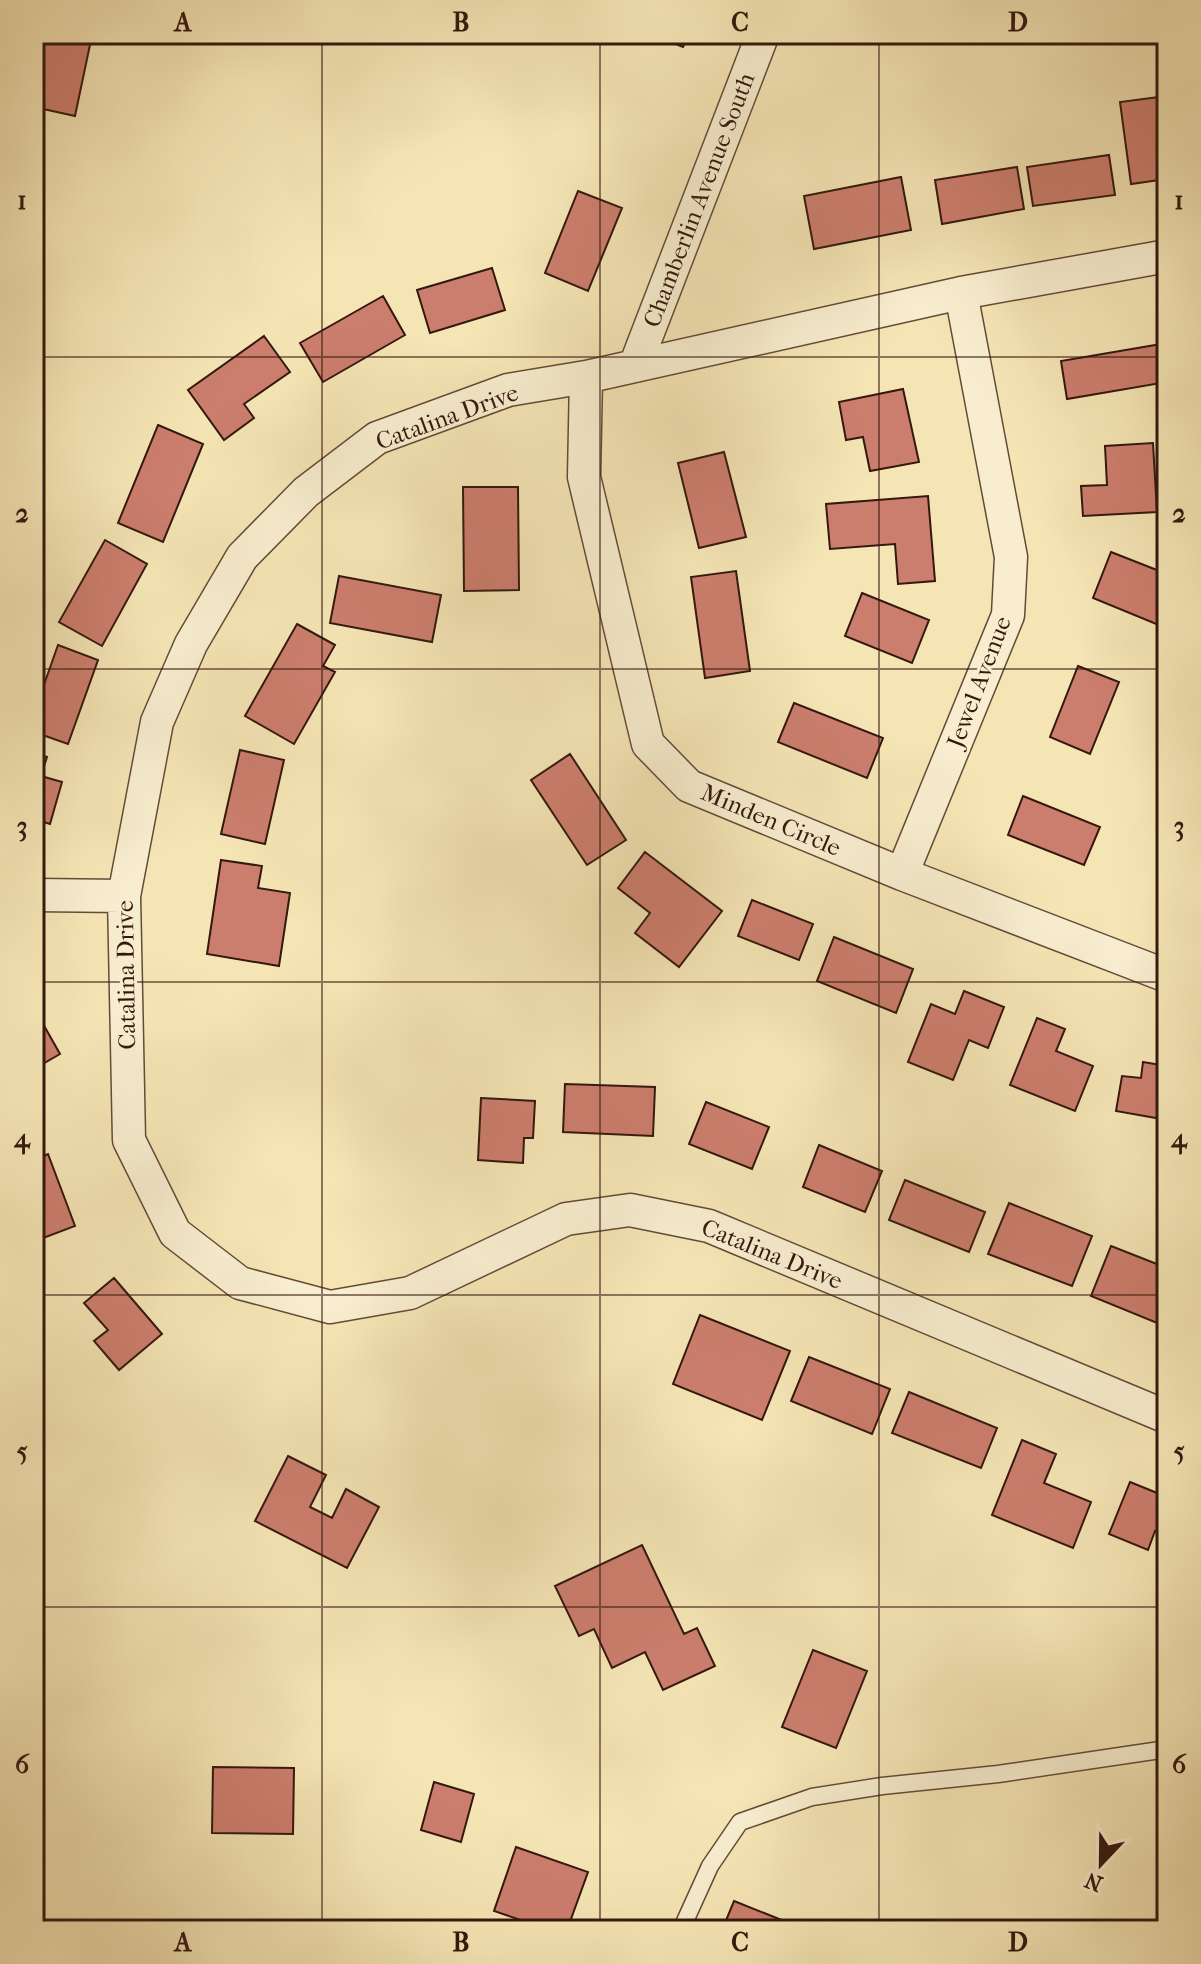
<svg xmlns="http://www.w3.org/2000/svg" width="1201" height="1964" font-family="'IM FELL French Canon',serif">
<style>
.building{fill:#cc7e6e;stroke:#34180e;stroke-width:2}
.lines{fill:none;stroke-linecap:round;stroke-linejoin:round}
.lane-casing{stroke:#644b38;stroke-width:19}
.street-casing{stroke:#644b38;stroke-width:35}
.lane{stroke:#f8eecf;stroke-width:16}
.street{stroke:#f8eecf;stroke-width:32}
.grid{fill:none;stroke:#34180e;stroke-width:2;stroke-opacity:0.55}
.labels{text-anchor:middle;dominant-baseline:central;stroke-width:6;stroke-linejoin:round;paint-order:stroke}
.street-label{font-size:24px;fill:#34180e;stroke:#f8eecf}
.neatline{fill:none;stroke:#34180e;stroke-width:3}
.grid-label{font-size:26px;text-anchor:middle;font-weight:bold;fill:#34180e}
</style>
<rect width="100%" height="100%" fill="#f5e5b5"/>
<filter id="stains"><feTurbulence type="fractalNoise" baseFrequency=".0025" numOctaves="4"/><feColorMatrix values="0 0 0 0 .2 0 0 0 0 .09 0 0 0 0 .02 0 0 0 .5 -.17"/></filter>
<radialGradient id="worn" r=".72"><stop offset=".6" stop-color="#630" stop-opacity="0"/><stop offset="1" stop-color="#630" stop-opacity=".3"/></radialGradient>
<path class="building" d="M 34,34 L 71,34 L 91,40 L 75,116 L 34,107 Z
M 651,34 L 689,34 L 683,47 Z
M 1167,96 L 1167,179 L 1131,184 L 1120,102 Z
M 1109,155 L 1115,195 L 1033,206 L 1027,167 Z
M 1017,167 L 1024,209 L 942,224 L 935,180 Z
M 901,177 L 911,230 L 814,249 L 804,196 Z
M 578,191 L 622,208 L 588,291 L 545,273 Z
M 492,268 L 505,310 L 430,333 L 417,290 Z
M 383,296 L 405,335 L 323,382 L 300,343 Z
M 264,336 L 290,372 L 244,404 L 254,418 L 224,440 L 188,390 Z
M 1167,343 L 1167,382 L 1067,399 L 1061,361 Z
M 903,389 L 919,462 L 870,471 L 863,437 L 846,440 L 839,402 Z
M 158,425 L 203,444 L 163,542 L 118,523 Z
M 1153,443 L 1157,512 L 1083,516 L 1081,486 L 1107,485 L 1105,446 Z
M 724,452 L 746,537 L 699,548 L 678,463 Z
M 463,487 L 518,487 L 519,590 L 464,591 Z
M 928,496 L 935,581 L 898,584 L 895,544 L 830,549 L 826,504 Z
M 105,540 L 147,564 L 102,646 L 59,622 Z
M 1111,552 L 1167,574 L 1166,628 L 1093,598 Z
M 736,571 L 750,671 L 705,678 L 691,577 Z
M 339,576 L 441,595 L 432,642 L 330,623 Z
M 862,593 L 929,620 L 912,663 L 845,636 Z
M 297,624 L 335,645 L 323,666 L 335,672 L 294,744 L 245,716 Z
M 58,645 L 98,660 L 68,744 L 34,732 L 34,713 Z
M 1078,666 L 1119,682 L 1090,754 L 1050,737 Z
M 794,703 L 883,738 L 867,778 L 778,742 Z
M 240,750 L 284,760 L 265,844 L 221,834 Z
M 34,753 L 47,757 L 41,776 L 62,782 L 50,824 L 34,819 Z
M 570,754 L 626,840 L 587,865 L 531,780 Z
M 1023,796 L 1100,827 L 1084,865 L 1008,835 Z
M 645,852 L 722,911 L 679,967 L 635,933 L 650,913 L 618,888 Z
M 221,860 L 262,866 L 258,888 L 290,893 L 279,966 L 207,954 Z
M 752,900 L 813,924 L 799,960 L 738,936 Z
M 834,937 L 913,969 L 896,1013 L 817,981 Z
M 964,991 L 1004,1007 L 988,1048 L 969,1040 L 953,1080 L 908,1062 L 931,1004 L 955,1014 Z
M 34,1008 L 60,1054 L 34,1069 Z
M 1037,1018 L 1065,1029 L 1056,1051 L 1093,1066 L 1075,1111 L 1010,1085 Z
M 1143,1062 L 1167,1066 L 1167,1120 L 1116,1111 L 1122,1076 L 1141,1078 Z
M 565,1084 L 655,1087 L 653,1136 L 563,1132 Z
M 481,1098 L 535,1101 L 533,1138 L 524,1138 L 523,1163 L 478,1160 Z
M 706,1102 L 769,1127 L 752,1169 L 689,1144 Z
M 819,1145 L 882,1171 L 865,1212 L 803,1187 Z
M 48,1154 L 75,1226 L 38,1240 L 34,1231 L 34,1160 Z
M 905,1180 L 985,1212 L 969,1252 L 889,1220 Z
M 1009,1203 L 1092,1236 L 1072,1286 L 988,1254 Z
M 1111,1246 L 1167,1268 L 1167,1327 L 1091,1296 Z
M 114,1278 L 162,1334 L 119,1370 L 94,1341 L 108,1330 L 84,1303 Z
M 700,1315 L 790,1351 L 762,1420 L 673,1384 Z
M 809,1357 L 890,1389 L 872,1434 L 791,1401 Z
M 909,1392 L 997,1428 L 981,1468 L 892,1433 Z
M 1022,1440 L 1056,1454 L 1044,1483 L 1091,1502 L 1073,1548 L 992,1515 Z
M 288,1456 L 326,1475 L 310,1507 L 332,1518 L 346,1489 L 379,1507 L 347,1568 L 255,1521 Z
M 1130,1482 L 1167,1497 L 1167,1536 L 1155,1531 L 1148,1550 L 1109,1534 Z
M 642,1545 L 684,1634 L 697,1628 L 715,1666 L 663,1690 L 645,1652 L 612,1668 L 594,1629 L 579,1636 L 555,1586 Z
M 813,1650 L 867,1671 L 836,1748 L 782,1727 Z
M 213,1767 L 294,1768 L 293,1834 L 212,1833 Z
M 434,1782 L 474,1794 L 461,1842 L 421,1830 Z
M 516,1847 L 588,1872 L 567,1930 L 550,1930 L 494,1911 Z
M 734,1901 L 804,1929 L 804,1930 L 722,1930 Z"/>
<g class="lines">
<defs>
<path id="lane" d="M 681,1930 L 710,1866 L 740,1822 L 812,1797 L 882,1786 L 998,1774 L 1167,1749"/>
<path id="street" d="M 1167,256 L 961,293 L 586,377 L 508,390 L 377,438 L 306,492 L 242,557 L 191,644 L 157,722 L 124,896 L 129,1140 L 175,1233 L 240,1283 L 330,1307 L 410,1293 L 566,1219 L 630,1210 L 709,1226 L 1167,1417
M 635,366 L 763,34
M 586,377 L 584,477 L 648,744 L 689,786 L 902,874 L 1167,976
M 902,874 L 1008,615 L 1011,557 L 961,293
M 34,895 L 124,896"/>
</defs>
<use href="#lane" class="lane-casing"/>
<use href="#street" class="street-casing"/>
<use href="#lane" class="lane"/>
<use href="#street" class="street"/>
</g>
<path class="grid" d="M 322,34 L 322,1930M 600,34 L 600,1930M 879,34 L 879,1930M 34,357 L 1167,357M 34,669 L 1167,669M 34,982 L 1167,982M 34,1295 L 1167,1295M 34,1607 L 1167,1607"/>
<g class="labels">
<g class="street-label">
<text transform="translate(699 200) rotate(-69)">Chamberlin Avenue South</text>
<text transform="translate(447 417) rotate(-20)">Catalina Drive</text>
<text transform="translate(979 682) rotate(-69)">Jewel Avenue</text>
<text transform="translate(771 820) rotate(23)">Minden Circle</text>
<text transform="translate(126 975) rotate(-91)">Catalina Drive</text>
<text transform="translate(772 1254) rotate(22)">Catalina Drive</text>
</g>
</g>
<rect width="1201" height="1964" fill="none" stroke="#f5e5b5" stroke-width="88"/>
<g transform="translate(1101 1864) rotate(202)" stroke="#f8eecf" stroke-width="6" paint-order="stroke">
<path d="M0-6L14 30L0 20L-14 30Z" fill="#34180e"/>
<text y="-12" font-size="22" font-weight="bold" text-anchor="middle" fill="#34180e">N</text>
</g>
<rect x="44" y="44" width="1113" height="1876" class="neatline"/>
<g class="grid-label">
<text x="183" y="31">A</text>
<text x="461" y="31">B</text>
<text x="740" y="31">C</text>
<text x="1018" y="31">D</text>
<text x="22" y="209">1</text>
<text x="1179" y="209">1</text>
<text x="22" y="522">2</text>
<text x="1179" y="522">2</text>
<text x="22" y="835">3</text>
<text x="1179" y="835">3</text>
<text x="22" y="1147">4</text>
<text x="1179" y="1147">4</text>
<text x="22" y="1460">5</text>
<text x="1179" y="1460">5</text>
<text x="22" y="1773">6</text>
<text x="1179" y="1773">6</text>
<text x="183" y="1951">A</text>
<text x="461" y="1951">B</text>
<text x="740" y="1951">C</text>
<text x="1018" y="1951">D</text>
</g>
<rect width="100%" height="100%" filter="url(#stains)"/>
<rect width="100%" height="100%" fill="url(#worn)"/>
</svg>
